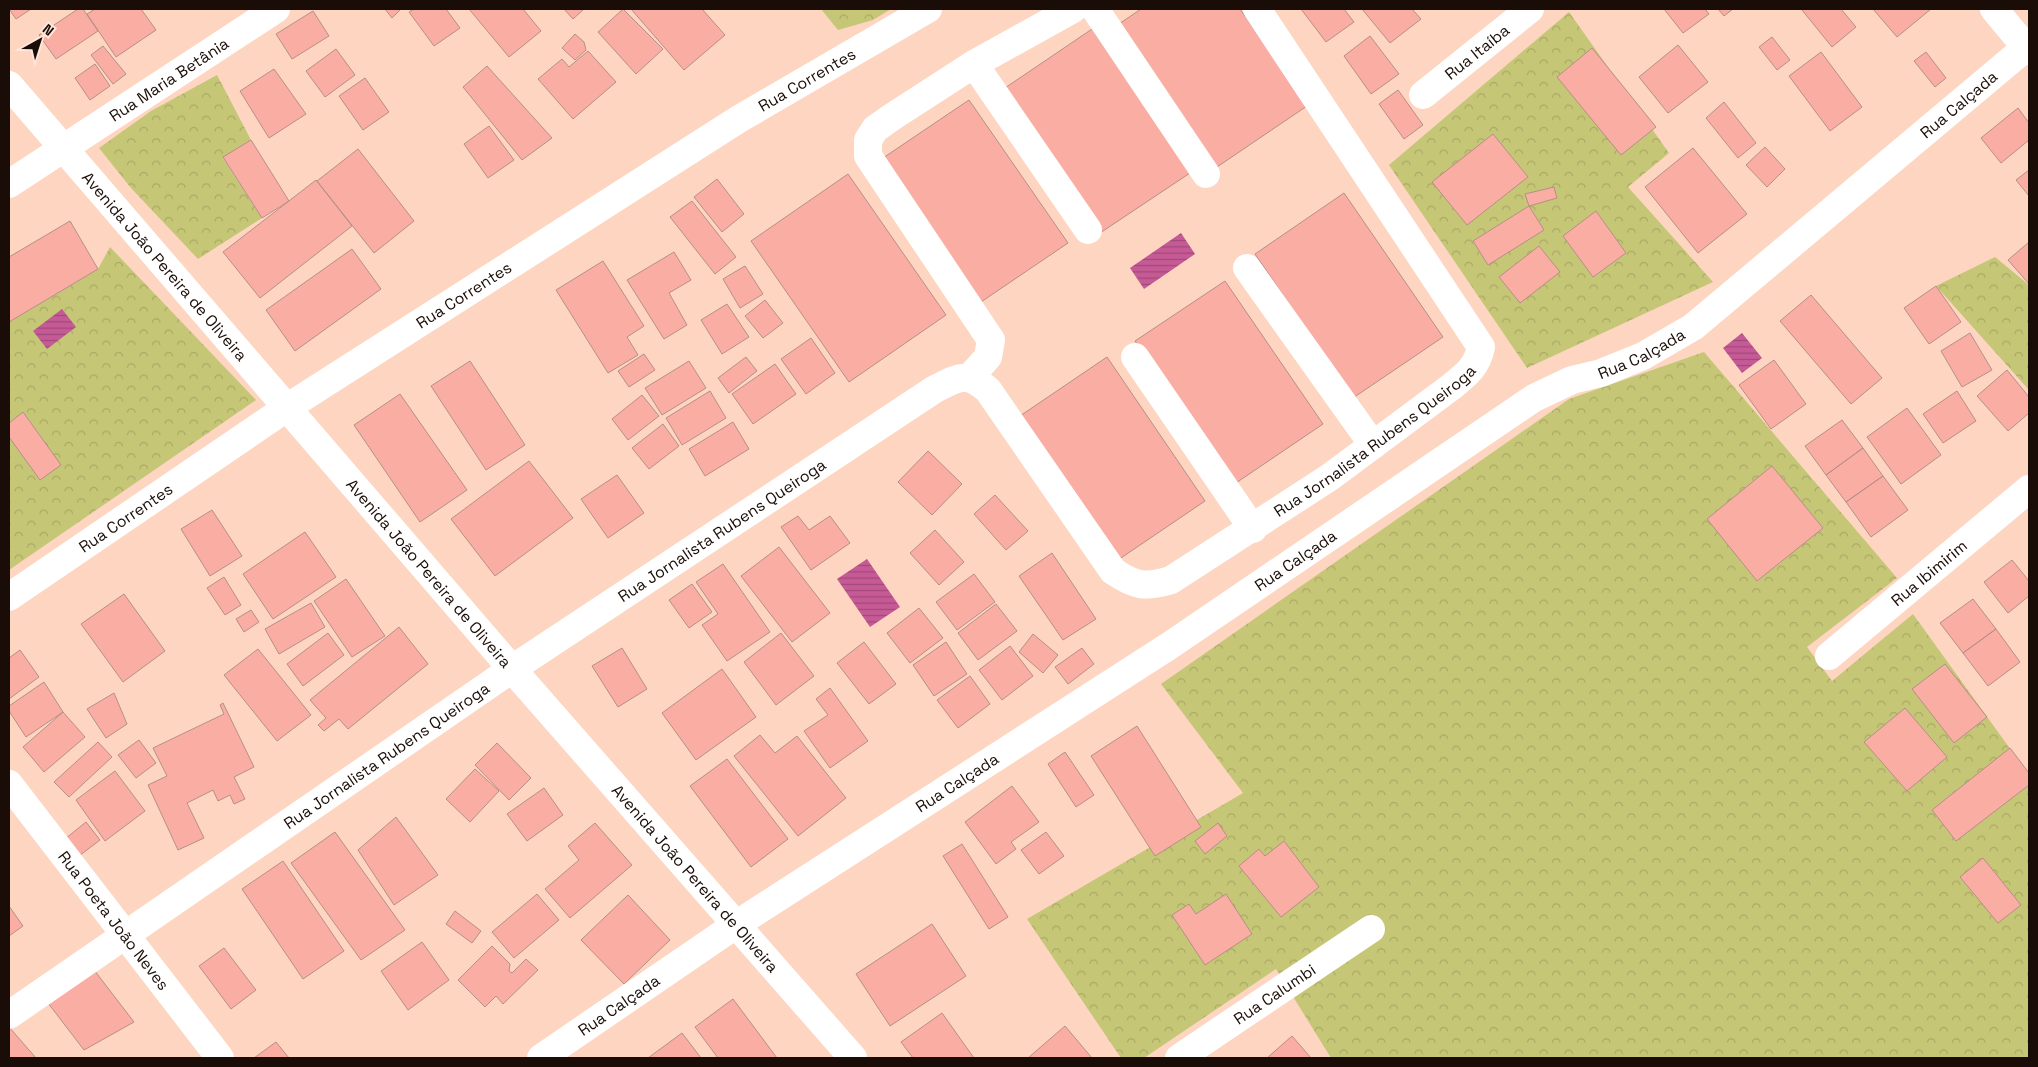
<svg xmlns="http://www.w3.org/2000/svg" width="2038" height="1067" font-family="'Space Grotesk',sans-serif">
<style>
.forest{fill:url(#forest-crowns)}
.water{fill:url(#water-rules)}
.building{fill:#faaea3;stroke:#b78e87}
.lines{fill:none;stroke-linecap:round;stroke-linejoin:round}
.street{stroke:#fff;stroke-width:28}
.primary{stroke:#fff;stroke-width:28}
.labels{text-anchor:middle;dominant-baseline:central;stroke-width:5;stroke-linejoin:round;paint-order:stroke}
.street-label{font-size:16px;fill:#1a0d07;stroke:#ffe6da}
</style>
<defs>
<pattern id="forest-crowns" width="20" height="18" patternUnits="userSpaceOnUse" patternTransform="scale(1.25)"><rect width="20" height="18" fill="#c6c677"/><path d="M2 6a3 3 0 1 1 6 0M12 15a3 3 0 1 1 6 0" fill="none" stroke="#aaa965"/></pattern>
<pattern id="water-rules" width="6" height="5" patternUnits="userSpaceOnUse" patternTransform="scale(1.25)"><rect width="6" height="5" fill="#c65a96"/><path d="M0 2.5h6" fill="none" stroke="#a04978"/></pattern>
</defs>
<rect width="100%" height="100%" fill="#fdd5c1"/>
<path class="forest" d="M 821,9 L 891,9 L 873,20 L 838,30 Z
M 1569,12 L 1669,153 L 1628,187 L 1713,282 L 1527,368 L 1389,165 Z
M 217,75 L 251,140 L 223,158 L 262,218 L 198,259 L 131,188 L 99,148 L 151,111 Z
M 110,247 L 256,400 L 9,570 L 9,322 L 98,269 Z
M 1995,257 L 2029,285 L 2029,390 L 1936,286 Z
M 1704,352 L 1897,578 L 1807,647 L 1832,681 L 1913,614 L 2029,775 L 2029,1058 L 1331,1058 L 1276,969 L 1144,1058 L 1121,1058 L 1027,919 L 1243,793 L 1161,684 L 1569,399 Z"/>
<path class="water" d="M 1181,233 L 1195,254 L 1144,289 L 1130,268 Z
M 62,309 L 76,327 L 47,349 L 33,331 Z
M 1742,333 L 1762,358 L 1742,373 L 1723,348 Z
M 867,559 L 900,607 L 870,627 L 837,579 Z"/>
<path class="building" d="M 9,9 L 31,9 L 16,19 Z
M 78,9 L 83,9 L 98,31 L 56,59 L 39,35 Z
M 95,9 L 141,9 L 156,30 L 116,57 L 87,14 Z
M 385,9 L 399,9 L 400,10 L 392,18 Z
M 414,9 L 446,9 L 460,28 L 434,46 L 409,12 Z
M 469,9 L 523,9 L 541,31 L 509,57 Z
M 564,9 L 584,9 L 573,19 Z
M 623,9 L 663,49 L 636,74 L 598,32 Z
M 631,9 L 702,9 L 725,35 L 684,70 Z
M 1141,9 L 1240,9 L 1307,106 L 1217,167 L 1119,24 Z
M 1301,9 L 1344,9 L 1354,22 L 1326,42 Z
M 1362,9 L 1412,9 L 1421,19 L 1390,43 Z
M 1664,9 L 1705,9 L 1709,14 L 1683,33 Z
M 1718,9 L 1733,9 L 1724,16 Z
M 1803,9 L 1841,9 L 1856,27 L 1832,47 L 1802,10 Z
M 1873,9 L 1931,9 L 1897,37 Z
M 313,11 L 329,36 L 292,59 L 276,34 Z
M 1092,29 L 1190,173 L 1100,233 L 1002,90 Z
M 575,34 L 584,42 L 586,50 L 575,60 L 562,48 Z
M 1370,36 L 1399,74 L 1371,94 L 1344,56 Z
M 1772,37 L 1790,60 L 1777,70 L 1759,47 Z
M 1678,45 L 1708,82 L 1668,113 L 1639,77 Z
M 103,46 L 126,74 L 113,84 L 91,55 Z
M 1592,48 L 1656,127 L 1621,155 L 1557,77 Z
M 336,49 L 355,75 L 325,97 L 306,71 Z
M 588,51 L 616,82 L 573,119 L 538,79 L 562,59 L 569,67 Z
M 1821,52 L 1862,107 L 1830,131 L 1789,76 Z
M 1926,52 L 1946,78 L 1935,87 L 1914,61 Z
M 95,64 L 110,86 L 90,100 L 75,78 Z
M 487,66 L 552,138 L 522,160 L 463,87 Z
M 274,69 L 306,114 L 269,138 L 240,91 Z
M 365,78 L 389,112 L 363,130 L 339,96 Z
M 1398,90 L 1423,125 L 1404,139 L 1379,104 Z
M 969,100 L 1068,243 L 978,304 L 880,160 Z
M 1724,102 L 1756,143 L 1738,158 L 1706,118 Z
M 2018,108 L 2029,123 L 2029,140 L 2001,163 L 1981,138 Z
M 489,126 L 514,160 L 488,178 L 464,144 Z
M 1493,134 L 1528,177 L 1467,225 L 1432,182 Z
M 251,140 L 289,201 L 262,218 L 223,157 Z
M 1765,147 L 1785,169 L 1767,187 L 1746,165 Z
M 1693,148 L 1747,214 L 1698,253 L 1645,187 Z
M 358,149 L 414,221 L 374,253 L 317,181 Z
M 2029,170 L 2029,196 L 2016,180 Z
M 848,174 L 946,315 L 849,382 L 751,241 Z
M 717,179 L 744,214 L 722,232 L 694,197 Z
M 316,180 L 352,226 L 260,298 L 223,252 Z
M 1554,187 L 1557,198 L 1529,206 L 1525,194 Z
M 1344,193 L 1443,337 L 1353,398 L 1255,254 Z
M 692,201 L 736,257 L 715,274 L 670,217 Z
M 1529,206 L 1544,230 L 1488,265 L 1473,241 Z
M 1596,211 L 1626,253 L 1593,277 L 1563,236 Z
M 70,221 L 98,269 L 9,322 L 9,257 Z
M 2029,242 L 2029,284 L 2008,260 Z
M 1539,246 L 1560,272 L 1520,303 L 1499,277 Z
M 352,249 L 381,289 L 295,351 L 266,310 Z
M 674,252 L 691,280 L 669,293 L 687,325 L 664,339 L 627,280 Z
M 603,261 L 644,326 L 627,337 L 638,355 L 608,373 L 556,290 Z
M 745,266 L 763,294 L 740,308 L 723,279 Z
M 1225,281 L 1323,424 L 1233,485 L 1135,341 Z
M 1936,286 L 1961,322 L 1929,344 L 1904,308 Z
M 1811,295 L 1882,378 L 1851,404 L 1780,321 Z
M 765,300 L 783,323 L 763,338 L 745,316 Z
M 727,304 L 749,337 L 722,354 L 701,320 Z
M 1970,333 L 1992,370 L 1962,387 L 1941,351 Z
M 811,338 L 835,373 L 806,394 L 781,359 Z
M 644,354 L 655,370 L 629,387 L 618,371 Z
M 746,357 L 757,371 L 729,393 L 718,378 Z
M 1107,357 L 1205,501 L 1115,562 L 1017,418 Z
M 1774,360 L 1806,404 L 1771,429 L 1739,385 Z
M 470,361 L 525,445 L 486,470 L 431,386 Z
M 689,361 L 706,388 L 662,415 L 645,388 Z
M 775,364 L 796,394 L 753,424 L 732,394 Z
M 2007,370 L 2029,397 L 2029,413 L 2008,431 L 1977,396 Z
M 710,391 L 726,418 L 682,445 L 666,418 Z
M 1957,391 L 1976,421 L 1943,443 L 1923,414 Z
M 400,394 L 467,490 L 420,522 L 354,425 Z
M 642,395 L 659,416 L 628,440 L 612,419 Z
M 1907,408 L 1941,455 L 1901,484 L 1867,437 Z
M 23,412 L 61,465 L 40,480 L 9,437 L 9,423 Z
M 1842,420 L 1863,448 L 1826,475 L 1805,446 Z
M 733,422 L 749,449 L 705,476 L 689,449 Z
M 663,424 L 679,446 L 649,469 L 632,448 Z
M 1863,448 L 1883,476 L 1846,502 L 1826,475 Z
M 928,451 L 962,484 L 932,515 L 898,482 Z
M 529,461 L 573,518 L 495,576 L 451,519 Z
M 1772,466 L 1823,528 L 1757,581 L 1707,519 Z
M 617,475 L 644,513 L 608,538 L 581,499 Z
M 1883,476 L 1908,510 L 1871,537 L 1846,502 Z
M 995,495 L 1028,531 L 1006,550 L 974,514 Z
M 212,510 L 242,556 L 210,576 L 181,529 Z
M 798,516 L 809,530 L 830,516 L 850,543 L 811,570 L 781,527 Z
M 935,530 L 964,562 L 939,585 L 910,553 Z
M 305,532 L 336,577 L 273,619 L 243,574 Z
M 779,547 L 830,613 L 792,642 L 741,576 Z
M 1052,553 L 1096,619 L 1063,640 L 1019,576 Z
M 2012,560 L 2029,581 L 2029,596 L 2008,613 L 1984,582 Z
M 723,564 L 770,632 L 727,661 L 702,625 L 718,614 L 696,582 Z
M 974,574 L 995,602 L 957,630 L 936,602 Z
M 224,577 L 241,605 L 225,615 L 207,588 Z
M 346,579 L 385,636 L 352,657 L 314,601 Z
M 692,584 L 712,612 L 689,628 L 669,600 Z
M 124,594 L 165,651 L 123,682 L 81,624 Z
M 1973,599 L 1996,629 L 1963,653 L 1940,623 Z
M 311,603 L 325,627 L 279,654 L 265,629 Z
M 996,604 L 1017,631 L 978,660 L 958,633 Z
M 919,608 L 943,638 L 910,663 L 887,633 Z
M 251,610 L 259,622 L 244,632 L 236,619 Z
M 399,627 L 428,664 L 348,729 L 339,719 L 324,731 L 318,725 L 326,718 L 310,700 Z
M 1996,629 L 2020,662 L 1988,686 L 1963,653 Z
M 328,633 L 344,655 L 303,686 L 287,664 Z
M 781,633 L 814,676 L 776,705 L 744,662 Z
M 1033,634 L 1058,655 L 1043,673 L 1019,652 Z
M 864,642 L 896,684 L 869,704 L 837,663 Z
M 946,642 L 967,674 L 934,696 L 913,665 Z
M 1010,646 L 1033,676 L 1002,700 L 979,670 Z
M 622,648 L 647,689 L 618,707 L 592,666 Z
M 1082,648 L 1094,664 L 1068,684 L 1055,667 Z
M 258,649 L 311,715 L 277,741 L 224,675 Z
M 20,650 L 39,677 L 9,699 L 9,658 Z
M 1945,664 L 1987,717 L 1954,743 L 1912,689 Z
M 722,669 L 756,717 L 696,760 L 662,713 Z
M 970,676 L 990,704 L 958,728 L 937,700 Z
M 44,682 L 63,712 L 26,737 L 9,711 L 9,706 Z
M 830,688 L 868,741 L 830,768 L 804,731 L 828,715 L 816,699 Z
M 114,693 L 127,724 L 106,738 L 87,709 Z
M 223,703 L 254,767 L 234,777 L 245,799 L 234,804 L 230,795 L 218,801 L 213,790 L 187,803 L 204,838 L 178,850 L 148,785 L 167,776 L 153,748 L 224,714 L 220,705 Z
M 1905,708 L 1947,757 L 1907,791 L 1864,742 Z
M 63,712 L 85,737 L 44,772 L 23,747 Z
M 1137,726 L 1201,827 L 1155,856 L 1091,756 Z
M 760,735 L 775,753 L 797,736 L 846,798 L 798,836 L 734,756 Z
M 139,740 L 156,763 L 136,778 L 118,755 Z
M 98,742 L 112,757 L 69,797 L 54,782 Z
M 497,743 L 531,778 L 509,800 L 475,765 Z
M 2010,748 L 2029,773 L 2029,785 L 1956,841 L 1932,810 Z
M 1065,752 L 1094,795 L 1076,807 L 1048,764 Z
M 727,759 L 788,839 L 751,867 L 690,786 Z
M 475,769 L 499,791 L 470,822 L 446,799 Z
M 115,771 L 145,811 L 105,841 L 76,800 Z
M 1012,786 L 1039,822 L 1011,842 L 1016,849 L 996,864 L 965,822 Z
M 544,788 L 563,815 L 527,841 L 507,814 Z
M 396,817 L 438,875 L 394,905 L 358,850 Z
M 86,822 L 100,840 L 79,856 L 65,839 Z
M 595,823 L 632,865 L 570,918 L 545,889 L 579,860 L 568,846 Z
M 1218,823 L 1227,836 L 1205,854 L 1195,841 Z
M 335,832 L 405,930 L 361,960 L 291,863 Z
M 1046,832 L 1064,856 L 1039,874 L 1021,850 Z
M 1284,841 L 1319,887 L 1281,917 L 1239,866 L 1259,849 L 1265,856 Z
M 962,844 L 1008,917 L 989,929 L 943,856 Z
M 1983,858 L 2021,905 L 1998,923 L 1960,877 Z
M 283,861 L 344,951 L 303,979 L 242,889 Z
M 537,894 L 559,920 L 514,958 L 492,932 Z
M 1226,894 L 1252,934 L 1205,965 L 1172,915 L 1189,904 L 1196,914 Z
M 628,895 L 670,940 L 624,984 L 581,940 Z
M 9,906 L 23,926 L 9,936 Z
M 455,911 L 481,931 L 472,943 L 446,924 Z
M 932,924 L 966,976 L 890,1026 L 856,974 Z
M 422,942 L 449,980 L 408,1010 L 381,971 Z
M 492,946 L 510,964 L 509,971 L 512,973 L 526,959 L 538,970 L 503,1004 L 496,996 L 485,1007 L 458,980 Z
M 224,948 L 256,990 L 231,1009 L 199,966 Z
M 91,966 L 134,1022 L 84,1050 L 48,1003 Z
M 733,999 L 777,1058 L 718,1058 L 695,1027 Z
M 942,1013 L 974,1058 L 913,1058 L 901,1042 Z
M 1065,1026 L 1092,1058 L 1028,1058 Z
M 9,1027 L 36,1058 L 9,1058 Z
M 682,1033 L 701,1058 L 648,1058 Z
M 1292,1036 L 1311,1058 L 1267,1058 Z
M 276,1042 L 289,1058 L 254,1058 Z"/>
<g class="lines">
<g class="street">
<path d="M 1095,9 L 1206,174"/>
<path d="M 1994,9 L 2029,51"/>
<path d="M 974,64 L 1088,230"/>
<path id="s1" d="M 1423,95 L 1530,9"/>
<path id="s2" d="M 9,184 L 276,9"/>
<path d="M 1247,268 L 1373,445"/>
<path d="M 1135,357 L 1253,529"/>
<path d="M 970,377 L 988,357 L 991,340 L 868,156 L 868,140 L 875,129 L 892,117 L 974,64 L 1073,9"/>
<path id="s3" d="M 9,597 L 288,407 L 739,119 L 928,9"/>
<path id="s4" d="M 1829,656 L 2029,489"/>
<path id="s5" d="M 9,1015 L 512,669 L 935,389 C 960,377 965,371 988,390 L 1113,571 C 1135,586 1145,588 1171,580 L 1330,477 L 1451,387 C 1466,375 1477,367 1481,347 L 1257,9"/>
<path id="s6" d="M 541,1058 L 737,924 L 1169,646 L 1534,398 L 1572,380 L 1601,373 L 1643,356 L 1693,327 L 2029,45"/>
<path id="s7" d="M 1179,1058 L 1371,929"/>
</g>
<g class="primary">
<path id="s8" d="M 9,85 L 512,669 L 853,1058"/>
<path id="s9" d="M 9,784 L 220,1058"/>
</g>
</g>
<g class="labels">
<g class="street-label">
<text stroke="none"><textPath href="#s1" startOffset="69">Rua Itaíba</textPath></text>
<text stroke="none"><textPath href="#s2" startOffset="191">Rua Maria Betânia</textPath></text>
<text stroke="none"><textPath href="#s3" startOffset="951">Rua Correntes</textPath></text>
<text stroke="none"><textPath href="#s6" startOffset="1714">Rua Calçada</textPath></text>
<text stroke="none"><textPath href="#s8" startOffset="239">Avenida João Pereira de Oliveira</textPath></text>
<text stroke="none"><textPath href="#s3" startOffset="546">Rua Correntes</textPath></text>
<text stroke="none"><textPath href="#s6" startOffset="1309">Rua Calçada</textPath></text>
<text stroke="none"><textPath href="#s5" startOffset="1705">Rua Jornalista Rubens Queiroga</textPath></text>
<text stroke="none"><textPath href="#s3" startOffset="141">Rua Correntes</textPath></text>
<text stroke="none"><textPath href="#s5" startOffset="862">Rua Jornalista Rubens Queiroga</textPath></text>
<text stroke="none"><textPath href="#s6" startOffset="904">Rua Calçada</textPath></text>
<text stroke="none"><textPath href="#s4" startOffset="130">Rua Ibimirim</textPath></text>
<text stroke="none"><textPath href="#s8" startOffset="644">Avenida João Pereira de Oliveira</textPath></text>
<text stroke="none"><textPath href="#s5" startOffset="458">Rua Jornalista Rubens Queiroga</textPath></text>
<text stroke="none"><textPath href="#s6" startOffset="499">Rua Calçada</textPath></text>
<text stroke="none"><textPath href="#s8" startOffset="1049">Avenida João Pereira de Oliveira</textPath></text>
<text stroke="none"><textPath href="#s9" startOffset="172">Rua Poeta João Neves</textPath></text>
<text stroke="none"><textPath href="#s7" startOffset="115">Rua Calumbi</textPath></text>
<text stroke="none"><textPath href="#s6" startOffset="94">Rua Calçada</textPath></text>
</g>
</g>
<rect width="2038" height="1067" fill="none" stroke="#1a0d07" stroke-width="20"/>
<g transform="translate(40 40) rotate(39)" stroke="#ffe6da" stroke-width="4" paint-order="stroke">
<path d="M0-4L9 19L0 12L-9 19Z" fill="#1a0d07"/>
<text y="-8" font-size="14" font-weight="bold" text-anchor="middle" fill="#1a0d07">N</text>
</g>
</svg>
